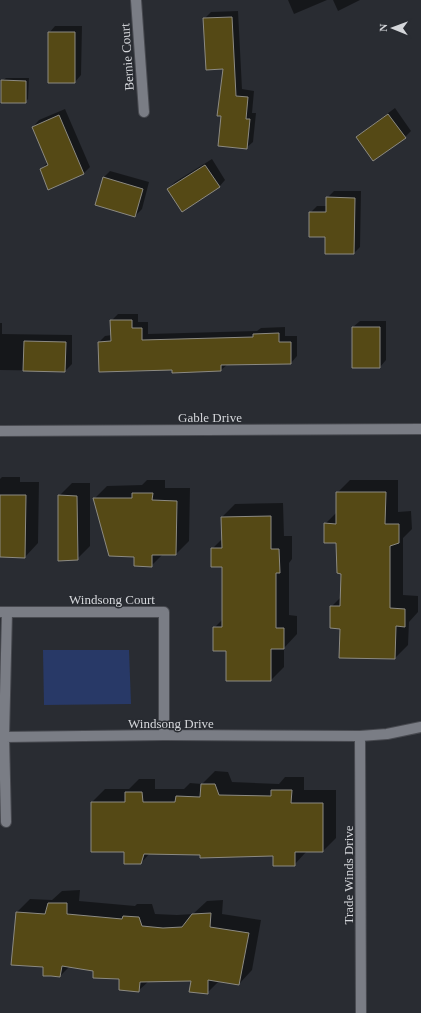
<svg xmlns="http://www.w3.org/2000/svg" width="421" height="1013" font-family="Georgia,serif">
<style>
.grass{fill:#283967}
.shadow{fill:#0007}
.building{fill:#554915;stroke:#8c8a82}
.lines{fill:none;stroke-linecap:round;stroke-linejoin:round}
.minor-casing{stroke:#484a50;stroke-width:12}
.minor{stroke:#7a7d85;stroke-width:10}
.labels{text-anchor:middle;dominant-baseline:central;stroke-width:3;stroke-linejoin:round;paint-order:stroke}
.street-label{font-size:13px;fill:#d4d6da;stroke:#292c32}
</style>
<rect width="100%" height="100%" fill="#292c32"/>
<path class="grass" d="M 43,650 L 129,650 L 131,704 L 44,705 Z"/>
<path class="shadow" d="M 288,0 L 327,0 L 294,14 Z
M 333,0 L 360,0 L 338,11 Z
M 238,11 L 242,89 L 254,91 L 252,113 L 256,113 L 253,142 L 246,148 L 222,115 L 224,68 L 204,19 L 211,12 Z
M 55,26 L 82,26 L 81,75 L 75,82 L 49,33 Z
M 6,78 L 29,78 L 28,99 L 25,102 L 2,81 Z
M 395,108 L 411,131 L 405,137 L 357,137 L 364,131 Z
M 65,109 L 90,167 L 83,174 L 41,169 L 47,163 L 33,127 L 39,120 Z
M 212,159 L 225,180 L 219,187 L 168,189 L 175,182 Z
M 110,171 L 149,182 L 142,209 L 135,216 L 104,177 Z
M 334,191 L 361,191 L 360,247 L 354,253 L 326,236 L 310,213 L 317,206 L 327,206 L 327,198 Z
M 118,314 L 138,314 L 138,322 L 148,322 L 148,334 L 257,331 L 261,328 L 285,327 L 285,336 L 297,336 L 297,356 L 291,363 L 228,364 L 221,370 L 173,369 L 99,342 L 105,336 L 112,335 L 111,321 Z
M 360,321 L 386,321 L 386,360 L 380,367 L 353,327 Z
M 0,323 L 2,323 L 2,334 L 72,335 L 72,364 L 65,371 L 0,370 Z
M 2,477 L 20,477 L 20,482 L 39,482 L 38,543 L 25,557 L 0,557 L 0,479 Z
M 147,480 L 165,480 L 165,488 L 190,488 L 189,541 L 176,554 L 163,554 L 151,566 L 135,556 L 94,499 L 107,486 L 142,485 Z
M 350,480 L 398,480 L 398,512 L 411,511 L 412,529 L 403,538 L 403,595 L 418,596 L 418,612 L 409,622 L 408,645 L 395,658 L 341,628 L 331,607 L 341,597 L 342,573 L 337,542 L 325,524 L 337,512 L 337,493 Z
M 72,483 L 90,483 L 90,546 L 77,559 L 59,496 Z
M 283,503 L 284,536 L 292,536 L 292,559 L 289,563 L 289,615 L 297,616 L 297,634 L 284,648 L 284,667 L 271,680 L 227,650 L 214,628 L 223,619 L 223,566 L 212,549 L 223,538 L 222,517 L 235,504 Z
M 215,771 L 228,772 L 232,782 L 279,784 L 285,777 L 304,777 L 304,790 L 336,790 L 336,838 L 323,851 L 307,851 L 294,865 L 274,855 L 150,853 L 141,863 L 125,851 L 92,802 L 105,789 L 129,789 L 139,779 L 155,779 L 155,789 L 184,789 L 190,783 L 202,784 Z
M 80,890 L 79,901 L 135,906 L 137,904 L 152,904 L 155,914 L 177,915 L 193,914 L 207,901 L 223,900 L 222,914 L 261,920 L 252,970 L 239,984 L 219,981 L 207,993 L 192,980 L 149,981 L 138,991 L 120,978 L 94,970 L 70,966 L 60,976 L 44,966 L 17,912 L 30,899 L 52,900 L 62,891 Z"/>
<path class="building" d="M 232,17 L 236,96 L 248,97 L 246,119 L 250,119 L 247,149 L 218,146 L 221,116 L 217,116 L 223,69 L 206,70 L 203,18 Z
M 48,32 L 75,32 L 75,83 L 48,83 Z
M 1,80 L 26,81 L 26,103 L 1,103 Z
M 388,114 L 406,138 L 373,161 L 356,137 Z
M 59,115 L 84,174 L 48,190 L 40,169 L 48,165 L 32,127 Z
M 205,165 L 220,187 L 182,212 L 167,189 Z
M 103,177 L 143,189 L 135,217 L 95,205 Z
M 326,197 L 355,198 L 354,254 L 325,254 L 325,237 L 309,237 L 309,212 L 326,212 Z
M 110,320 L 132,320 L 132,328 L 142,328 L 142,340 L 253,337 L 253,334 L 279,333 L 279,342 L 291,342 L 291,364 L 221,365 L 221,371 L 172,373 L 172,370 L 99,372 L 98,342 L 111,341 Z
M 352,327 L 380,327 L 380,368 L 352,368 Z
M 24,341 L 66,342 L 65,372 L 23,371 Z
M 336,492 L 386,492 L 385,524 L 399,524 L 399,543 L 390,546 L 390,608 L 405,609 L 405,627 L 396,626 L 395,659 L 339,658 L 340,629 L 330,628 L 330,606 L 340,606 L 341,574 L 337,573 L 336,543 L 324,543 L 324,523 L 336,524 Z
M 132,493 L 153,493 L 152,500 L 177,501 L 176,555 L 152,555 L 152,567 L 134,566 L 134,557 L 109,556 L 93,498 L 132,498 Z
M 0,495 L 26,495 L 25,558 L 0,557 Z
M 58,495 L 77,496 L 78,560 L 58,561 Z
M 271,516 L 271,549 L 279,549 L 280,573 L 276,573 L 276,628 L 284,628 L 284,649 L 271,649 L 271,681 L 226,681 L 226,651 L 213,651 L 213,627 L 222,627 L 222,567 L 211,567 L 211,548 L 222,548 L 221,517 Z
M 201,784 L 215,784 L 219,795 L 271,796 L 271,790 L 292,790 L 291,803 L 323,803 L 323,852 L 295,852 L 295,866 L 273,866 L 273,856 L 200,858 L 200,855 L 144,854 L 141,864 L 124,864 L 124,852 L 91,852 L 91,802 L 125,802 L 125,792 L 142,792 L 143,802 L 175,802 L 176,796 L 200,797 Z
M 48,903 L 67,903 L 67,914 L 122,919 L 123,916 L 139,917 L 142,926 L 163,928 L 182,927 L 192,914 L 211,913 L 210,927 L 249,933 L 239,985 L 208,980 L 208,994 L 189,992 L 191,981 L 140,982 L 139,992 L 119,990 L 119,979 L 93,978 L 93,971 L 62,966 L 60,977 L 51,976 L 43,976 L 43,967 L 11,965 L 16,912 L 45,914 Z"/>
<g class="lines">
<defs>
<path id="minor" d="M 136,0 L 144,112
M 0,431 L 421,429
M 0,612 L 164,612 L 164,735
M 360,736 L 361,1013
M 4,737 L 164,735 L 360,736 L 387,734 L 421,727
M 6,822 L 4,737 L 7,612"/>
</defs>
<use href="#minor" class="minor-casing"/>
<use href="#minor" class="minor"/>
</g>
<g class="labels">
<g class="street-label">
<text transform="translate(127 57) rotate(-94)">Bernie Court</text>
<text x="210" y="417">Gable Drive</text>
<text x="112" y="599">Windsong Court</text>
<text x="171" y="723">Windsong Drive</text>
<text transform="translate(348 875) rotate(-90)">Trade Winds Drive</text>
</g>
</g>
<g transform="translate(393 28) rotate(271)" stroke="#292c32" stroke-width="3" paint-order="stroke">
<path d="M0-3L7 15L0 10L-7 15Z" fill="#d4d6da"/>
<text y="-6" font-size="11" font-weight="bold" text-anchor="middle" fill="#d4d6da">N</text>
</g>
</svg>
